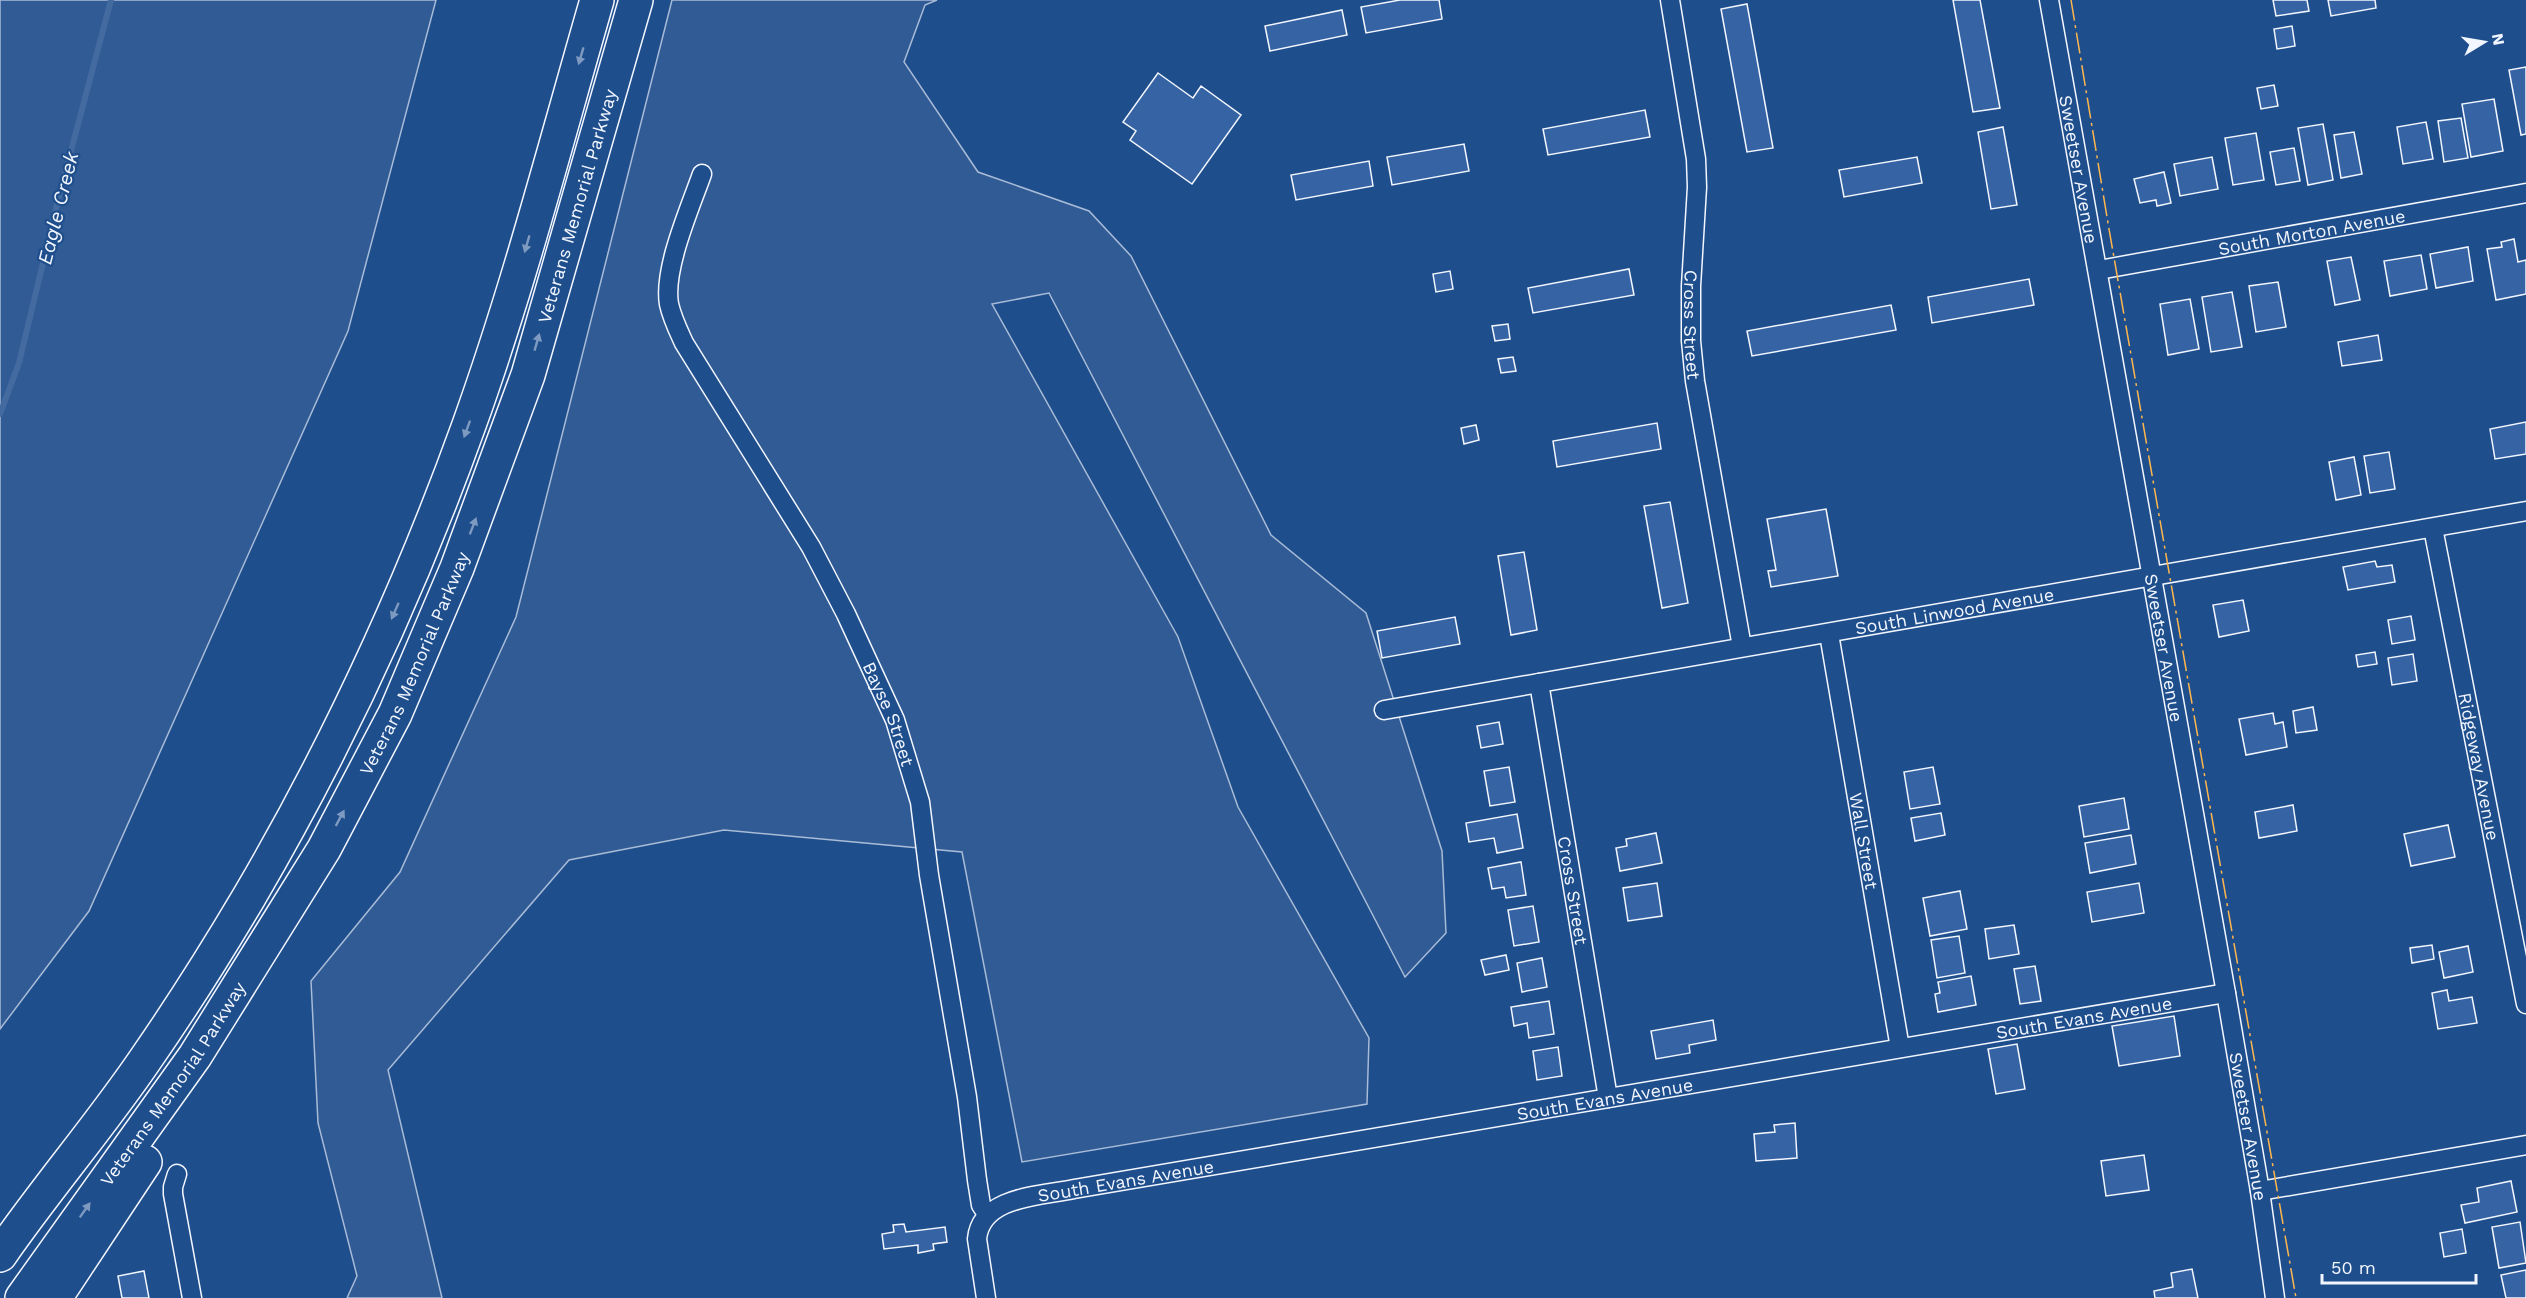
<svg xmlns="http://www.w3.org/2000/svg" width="2526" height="1298" font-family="'Work Sans',sans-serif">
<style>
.built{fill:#305b95;stroke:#a8bbd7;stroke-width:1.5}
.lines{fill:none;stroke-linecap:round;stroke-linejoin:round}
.stream{stroke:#446ba0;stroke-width:6}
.building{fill:#3563a3;stroke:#f2f6ff;stroke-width:1.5}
.minor-casing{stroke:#f2f6ff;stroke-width:21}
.motorway-casing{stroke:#f2f6ff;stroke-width:36}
.minor{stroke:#1f4e8c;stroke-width:18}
.motorway{stroke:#1f4e8c;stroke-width:33}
.power{stroke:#ffb74d;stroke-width:1.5;stroke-dasharray:21 4.5 3 4.5;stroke-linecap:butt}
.oneway{fill:#7e9ac0}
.labels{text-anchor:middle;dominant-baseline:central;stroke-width:4.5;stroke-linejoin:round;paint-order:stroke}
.street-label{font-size:18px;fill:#f2f6ff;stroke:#1f4e8c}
.water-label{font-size:20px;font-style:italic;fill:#f2f6ff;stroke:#1f4e8c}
</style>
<rect width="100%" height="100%" fill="#1f4e8c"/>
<path class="built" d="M 0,0 L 436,0 L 348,331 L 89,911 L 0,1029 Z
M 672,0 L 937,0 L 925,5 L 904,62 L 978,172 L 1089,211 L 1131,256 L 1271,535 L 1366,613 L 1442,851 L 1446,933 L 1405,977 L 1049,293 L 992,304 L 1178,637 L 1238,807 L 1369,1038 L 1367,1104 L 1022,1162 L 962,852 L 724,830 L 569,860 L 388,1070 L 442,1298 L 347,1298 L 357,1276 L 318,1123 L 311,981 L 400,872 L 516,617 Z"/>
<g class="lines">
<path class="stream" d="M 0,414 L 19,363 L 59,196 L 111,0"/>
</g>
<path class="building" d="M 1400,0 L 1439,0 L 1442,19 L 1366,33 L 1361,7 Z
M 1953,0 L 1980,0 L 2000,108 L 1973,112 Z
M 2273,0 L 2307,0 L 2309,11 L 2276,16 Z
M 2328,0 L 2375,0 L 2376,8 L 2331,16 Z
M 1747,4 L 1773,148 L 1747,152 L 1721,9 Z
M 1342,10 L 1347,35 L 1270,51 L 1265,26 Z
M 2292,26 L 2295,46 L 2277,49 L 2274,29 Z
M 2526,67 L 2526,134 L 2521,135 L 2509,70 Z
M 1158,73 L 1193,98 L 1201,86 L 1241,115 L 1192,184 L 1130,140 L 1136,131 L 1123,122 Z
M 2274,85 L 2278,106 L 2261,109 L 2257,88 Z
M 2494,99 L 2503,151 L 2471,157 L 2462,104 Z
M 1645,110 L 1650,137 L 1548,155 L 1543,129 Z
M 2461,118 L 2468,158 L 2444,162 L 2438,121 Z
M 2426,122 L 2433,159 L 2403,164 L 2397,127 Z
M 2323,124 L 2333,180 L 2308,185 L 2298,128 Z
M 2003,127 L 2017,205 L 1991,209 L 1978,132 Z
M 2354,132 L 2362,174 L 2341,178 L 2334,135 Z
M 2256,133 L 2264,180 L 2233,185 L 2225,138 Z
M 1464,144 L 1469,171 L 1392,185 L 1387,157 Z
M 2294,148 L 2300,181 L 2276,185 L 2270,152 Z
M 1917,157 L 1922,183 L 1844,197 L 1839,170 Z
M 2212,157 L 2218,189 L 2180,196 L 2174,164 Z
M 1369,161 L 1373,186 L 1296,200 L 1291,175 Z
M 2164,172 L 2171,203 L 2157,206 L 2156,200 L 2140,203 L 2134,179 Z
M 2514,239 L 2518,262 L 2526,260 L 2526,294 L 2496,300 L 2487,249 L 2502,247 L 2501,242 Z
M 2468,247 L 2473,281 L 2436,288 L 2430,254 Z
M 2421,255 L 2427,289 L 2390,296 L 2384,261 Z
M 2351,257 L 2360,300 L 2335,305 L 2327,261 Z
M 1629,269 L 1634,295 L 1533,313 L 1528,288 Z
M 1450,271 L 1453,289 L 1436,292 L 1433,274 Z
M 2029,279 L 2034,305 L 1932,323 L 1928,297 Z
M 2278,282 L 2286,327 L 2256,332 L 2249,286 Z
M 2232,292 L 2242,347 L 2211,352 L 2202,297 Z
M 2190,299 L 2199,349 L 2168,355 L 2160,304 Z
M 1891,305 L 1896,330 L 1752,356 L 1747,331 Z
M 1508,324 L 1510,339 L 1495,341 L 1492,326 Z
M 2378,335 L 2382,360 L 2342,366 L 2338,342 Z
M 1513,357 L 1516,371 L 1501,373 L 1498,359 Z
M 2526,422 L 2526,454 L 2495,459 L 2490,429 Z
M 1657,423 L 1661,449 L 1557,467 L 1553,441 Z
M 1476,425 L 1479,440 L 1464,444 L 1461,428 Z
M 2389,452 L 2395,489 L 2370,493 L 2364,456 Z
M 2354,457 L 2361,495 L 2336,500 L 2329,462 Z
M 1670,502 L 1688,603 L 1662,608 L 1644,506 Z
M 1826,509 L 1838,576 L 1771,587 L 1768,571 L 1776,570 L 1767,519 Z
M 1524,552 L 1537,630 L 1511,635 L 1498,556 Z
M 2375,561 L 2377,567 L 2392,565 L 2395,582 L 2348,590 L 2343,567 Z
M 2243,600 L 2249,631 L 2219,637 L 2213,605 Z
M 2411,616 L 2415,640 L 2392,644 L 2388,620 Z
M 1455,617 L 1460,644 L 1382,658 L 1377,631 Z
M 2375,652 L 2377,664 L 2358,667 L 2356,655 Z
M 2413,654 L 2417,681 L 2392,685 L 2388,658 Z
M 2313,707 L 2317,730 L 2296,733 L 2293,711 Z
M 2273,713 L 2275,724 L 2283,722 L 2287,747 L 2246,755 L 2239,719 Z
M 1499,722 L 1503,744 L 1481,748 L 1477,726 Z
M 1509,767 L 1515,802 L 1490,806 L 1484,771 Z
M 1933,767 L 1940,804 L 1910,809 L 1904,772 Z
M 2124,798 L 2129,829 L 2084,837 L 2079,806 Z
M 2293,805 L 2297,831 L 2259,838 L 2255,812 Z
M 1941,813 L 1945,835 L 1915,841 L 1911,818 Z
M 1517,814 L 1523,848 L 1497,853 L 1494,838 L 1469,842 L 1466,823 Z
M 2448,825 L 2455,857 L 2411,866 L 2404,834 Z
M 1656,833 L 1662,863 L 1620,871 L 1616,848 L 1627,846 L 1626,839 Z
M 2131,835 L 2136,864 L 2090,873 L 2085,843 Z
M 1521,862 L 1526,895 L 1506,898 L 1504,887 L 1492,889 L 1488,868 Z
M 1657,883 L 1662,916 L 1628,921 L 1623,888 Z
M 2139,883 L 2144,913 L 2092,922 L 2087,892 Z
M 1960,891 L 1967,929 L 1930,936 L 1923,898 Z
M 1533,906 L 1539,942 L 1514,946 L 1508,910 Z
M 2014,925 L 2019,954 L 1989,959 L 1985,929 Z
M 1959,936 L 1965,973 L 1937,978 L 1931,940 Z
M 2432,945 L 2434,959 L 2412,963 L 2410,948 Z
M 2468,946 L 2473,972 L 2444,978 L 2439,952 Z
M 1506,955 L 1509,970 L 1485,975 L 1481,960 Z
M 1542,958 L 1547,987 L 1522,992 L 1517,963 Z
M 2035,966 L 2041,1001 L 2020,1004 L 2014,969 Z
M 1971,976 L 1976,1005 L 1938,1012 L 1935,994 L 1940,993 L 1938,982 Z
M 2447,990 L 2449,1001 L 2472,997 L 2477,1023 L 2438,1029 L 2432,993 Z
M 1549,1001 L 1554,1034 L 1529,1038 L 1527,1023 L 1514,1026 L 1511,1007 Z
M 2174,1016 L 2180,1056 L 2119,1066 L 2112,1026 Z
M 1713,1020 L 1716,1040 L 1689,1045 L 1690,1053 L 1656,1059 L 1651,1031 Z
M 2017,1044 L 2025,1089 L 1996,1094 L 1988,1049 Z
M 1558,1047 L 1562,1076 L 1537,1080 L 1533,1051 Z
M 1795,1123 L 1797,1158 L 1756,1161 L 1754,1134 L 1775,1132 L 1774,1125 Z
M 2144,1155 L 2149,1190 L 2106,1196 L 2101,1161 Z
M 2511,1181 L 2517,1212 L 2465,1223 L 2461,1205 L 2479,1202 L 2477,1188 Z
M 2520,1222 L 2526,1263 L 2499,1268 L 2492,1227 Z
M 904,1224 L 906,1232 L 945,1227 L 947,1242 L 933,1244 L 934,1250 L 918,1253 L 918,1245 L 884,1249 L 882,1234 L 894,1232 L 893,1225 Z
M 2462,1229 L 2466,1253 L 2444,1257 L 2440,1233 Z
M 2192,1269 L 2198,1298 L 2155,1298 L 2154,1291 L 2173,1287 L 2171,1273 Z
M 2526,1270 L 2526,1298 L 2506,1298 L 2501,1275 Z
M 144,1271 L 149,1298 L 122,1298 L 118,1276 Z"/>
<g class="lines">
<defs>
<g id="minor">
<path id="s1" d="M 1670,0 L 1696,159 L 1697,187 L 1691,286 L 1691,341 L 1695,381 L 1742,647"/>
<path id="s2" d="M 2049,0 L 2226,993 L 2260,1191 L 2275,1298"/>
<path id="s3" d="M 702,174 C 690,208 663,269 669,304 C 672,318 678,330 684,343 L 811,547 L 846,614 L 895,720 L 920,802 L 929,875 L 967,1097 L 977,1180 L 981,1205 L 987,1214"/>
<path id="s4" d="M 2099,270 L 2526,193"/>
<path id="s5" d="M 2433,528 L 2526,1004"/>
<path id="s6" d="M 1829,634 L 1900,1048"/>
<path id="s7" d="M 1539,683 L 1608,1098"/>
<path id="s8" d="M 1384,710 L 2526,511"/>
<path d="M 177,1174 L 173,1187 L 173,1194 L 192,1298"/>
<path d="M 2260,1191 L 2526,1145"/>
<path id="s9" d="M 986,1298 L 977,1239 C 981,1196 1041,1196 1074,1189 L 2226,993"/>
</g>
<g id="motorway">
<path d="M 0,1255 C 47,1187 101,1125 147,1057 C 183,1005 217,951 249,897 C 337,747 410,589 469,425 C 519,286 556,142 597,0"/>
<path id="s10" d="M 22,1298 L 195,1056 L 324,849 L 395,714 L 457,568 L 528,375 L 636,0"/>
<path d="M 55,1298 L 145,1162"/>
</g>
</defs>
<use href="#minor" class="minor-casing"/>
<use href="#motorway" class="motorway-casing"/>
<use href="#minor" class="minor"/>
<use href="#motorway" class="motorway"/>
<path class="power" d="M 2071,0 L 2109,229 L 2296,1298"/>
</g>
<defs><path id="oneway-solid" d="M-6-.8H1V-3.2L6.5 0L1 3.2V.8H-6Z" transform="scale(1.5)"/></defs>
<g class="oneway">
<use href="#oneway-solid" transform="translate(581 56) rotate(106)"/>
<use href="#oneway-solid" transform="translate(527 244) rotate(106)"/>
<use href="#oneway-solid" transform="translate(537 342) rotate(-74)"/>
<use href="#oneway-solid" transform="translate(467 429) rotate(110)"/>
<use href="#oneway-solid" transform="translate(473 526) rotate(-69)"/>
<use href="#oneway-solid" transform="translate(395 611) rotate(114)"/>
<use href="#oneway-solid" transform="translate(340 818) rotate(-62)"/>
<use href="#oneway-solid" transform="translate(85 1210) rotate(-55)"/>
</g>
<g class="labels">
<g class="street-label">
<text stroke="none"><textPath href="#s2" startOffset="172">Sweetser Avenue</textPath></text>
<text stroke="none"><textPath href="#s10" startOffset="1234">Veterans Memorial Parkway</textPath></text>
<text stroke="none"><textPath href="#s4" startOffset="216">South Morton Avenue</textPath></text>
<text stroke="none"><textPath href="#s1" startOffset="327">Cross Street</textPath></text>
<text stroke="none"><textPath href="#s8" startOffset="579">South Linwood Avenue</textPath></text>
<text stroke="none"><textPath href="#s2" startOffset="658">Sweetser Avenue</textPath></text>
<text stroke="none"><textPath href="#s10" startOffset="748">Veterans Memorial Parkway</textPath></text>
<text stroke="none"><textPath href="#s3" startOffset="602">Bayse Street</textPath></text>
<text stroke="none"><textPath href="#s5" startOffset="243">Ridgeway Avenue</textPath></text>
<text stroke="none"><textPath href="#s6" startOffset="210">Wall Street</textPath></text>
<text stroke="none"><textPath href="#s7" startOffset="210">Cross Street</textPath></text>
<text stroke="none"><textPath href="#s9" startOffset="1202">South Evans Avenue</textPath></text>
<text stroke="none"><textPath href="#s10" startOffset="262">Veterans Memorial Parkway</textPath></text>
<text stroke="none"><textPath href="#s9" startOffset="716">South Evans Avenue</textPath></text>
<text stroke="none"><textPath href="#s2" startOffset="1144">Sweetser Avenue</textPath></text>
<text stroke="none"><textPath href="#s9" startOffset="230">South Evans Avenue</textPath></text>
</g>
<g class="water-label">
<text transform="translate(58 208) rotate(-76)">Eagle Creek</text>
</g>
</g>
<g transform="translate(2484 42) rotate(79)" stroke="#1f4e8c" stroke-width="4.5" paint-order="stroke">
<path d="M0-4.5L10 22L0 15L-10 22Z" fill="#f2f6ff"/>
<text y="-9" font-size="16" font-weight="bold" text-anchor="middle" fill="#f2f6ff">N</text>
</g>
<path d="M2322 1274v9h154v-9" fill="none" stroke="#f2f6ff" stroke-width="3"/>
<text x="2331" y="1274" font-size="18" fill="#f2f6ff" stroke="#1f4e8c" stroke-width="4.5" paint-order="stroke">50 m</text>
</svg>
